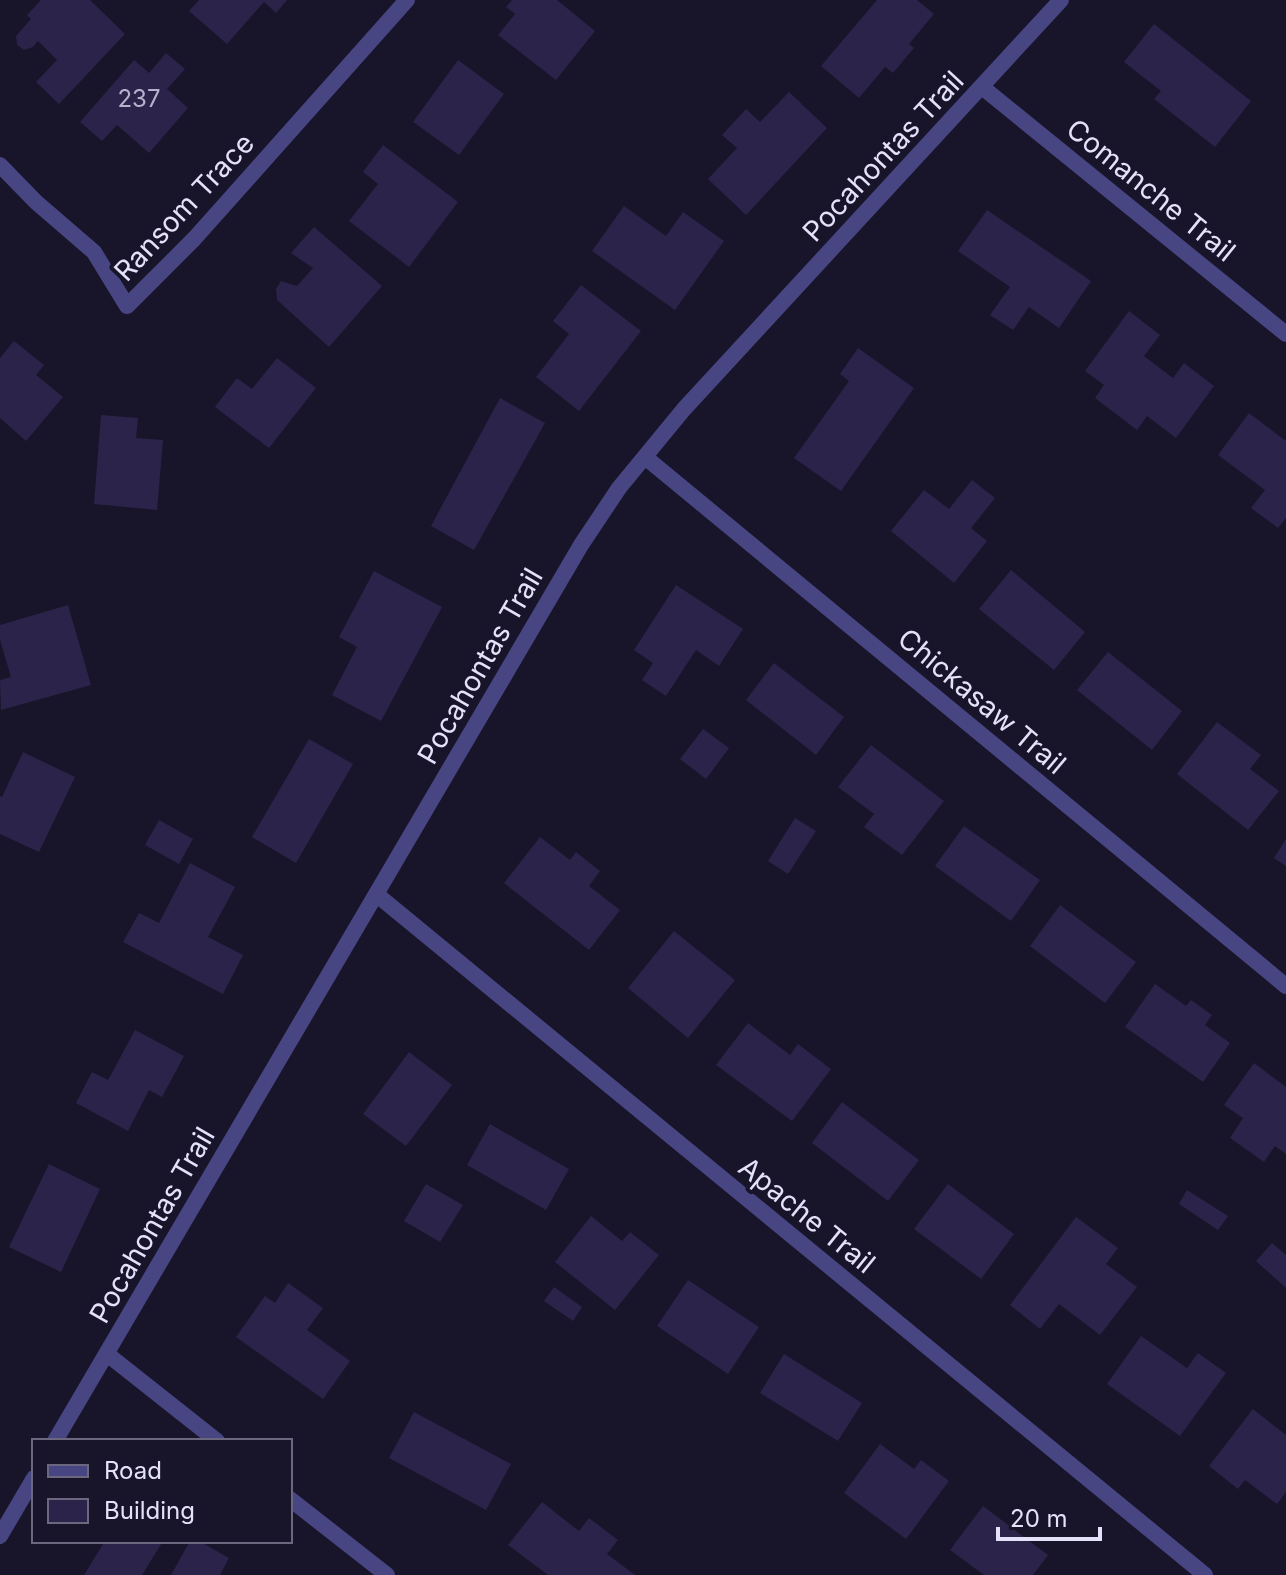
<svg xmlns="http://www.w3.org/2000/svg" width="1286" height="1575" font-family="Inter,sans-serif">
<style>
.building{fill:#2b2349}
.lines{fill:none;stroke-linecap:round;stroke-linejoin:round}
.street{stroke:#484583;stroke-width:16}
.labels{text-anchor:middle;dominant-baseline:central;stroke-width:8;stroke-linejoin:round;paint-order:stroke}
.number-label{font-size:24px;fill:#b6b2ce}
.street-label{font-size:28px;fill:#e4e1fb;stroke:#18152a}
</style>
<rect width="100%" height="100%" fill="#18152a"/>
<path class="building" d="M 41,0 L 90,0 L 125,34 L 59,104 L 36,82 L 57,60 L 38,41 L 33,47 L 24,50 L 17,45 L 16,36 L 31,19 L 27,15 Z
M 199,0 L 287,0 L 276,13 L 264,2 L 227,44 L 189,11 Z
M 512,0 L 557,0 L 595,31 L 556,80 L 498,35 L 515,14 L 506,7 Z
M 877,0 L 917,0 L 934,14 L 909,44 L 914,48 L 893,73 L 885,67 L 859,98 L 821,66 Z
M 1154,24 L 1251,101 L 1215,147 L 1154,99 L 1161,91 L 1124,62 Z
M 166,53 L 185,69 L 167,89 L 188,108 L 149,153 L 117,125 L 102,141 L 80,122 L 134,60 L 149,73 Z
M 458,60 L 504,94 L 459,155 L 413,122 Z
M 789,92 L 827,128 L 746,215 L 708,179 L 737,148 L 722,135 L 746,109 L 760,122 Z
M 383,145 L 458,202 L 409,267 L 349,221 L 378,184 L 363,172 Z
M 624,206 L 666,236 L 683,212 L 724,241 L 675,310 L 592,251 Z
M 987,210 L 1091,281 L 1059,328 L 1029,307 L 1013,330 L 990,315 L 1010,287 L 958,251 Z
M 314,227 L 382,286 L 329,347 L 277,300 L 276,289 L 281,281 L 297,286 L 313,268 L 291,253 Z
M 581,285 L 641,331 L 579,411 L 536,377 L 569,334 L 553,321 Z
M 1129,311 L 1160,335 L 1144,356 L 1173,378 L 1184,363 L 1214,386 L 1176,438 L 1147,416 L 1137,430 L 1095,398 L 1104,385 L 1085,371 Z
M 14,341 L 44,365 L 36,375 L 63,397 L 26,441 L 0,418 L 0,358 Z
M 858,348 L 914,388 L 841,491 L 794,458 L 849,381 L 840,374 Z
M 277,358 L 316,388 L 269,448 L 215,407 L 237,378 L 252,389 Z
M 500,398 L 545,423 L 474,550 L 431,526 Z
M 1249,413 L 1286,441 L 1286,518 L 1278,528 L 1251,508 L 1265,490 L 1218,455 Z
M 101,415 L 138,418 L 136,438 L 163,440 L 157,510 L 94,504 Z
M 972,480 L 995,498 L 971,528 L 987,541 L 954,583 L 891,531 L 924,490 L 949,509 Z
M 1011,570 L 1085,632 L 1054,670 L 979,609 Z
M 374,571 L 442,607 L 381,721 L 332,695 L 357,647 L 339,637 Z
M 676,585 L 743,629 L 719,666 L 696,650 L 666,696 L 642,680 L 653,663 L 634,650 Z
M 68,605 L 91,685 L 1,710 L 0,680 L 11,677 L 0,640 L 0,625 Z
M 1108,652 L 1182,711 L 1152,750 L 1077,690 Z
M 774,663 L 844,717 L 816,755 L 746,700 Z
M 1217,722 L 1261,755 L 1250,769 L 1279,791 L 1248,830 L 1177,774 Z
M 703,729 L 729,748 L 706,779 L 680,759 Z
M 309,739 L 353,764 L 296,863 L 252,837 Z
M 871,745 L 944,801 L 902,855 L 864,827 L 874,814 L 838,787 Z
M 23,752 L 75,777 L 39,852 L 0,834 L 0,796 L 2,797 Z
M 795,818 L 816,831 L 788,874 L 768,861 Z
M 159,820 L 193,839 L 179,864 L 145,845 Z
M 964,826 L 1040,880 L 1011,921 L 935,866 Z
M 540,837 L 570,860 L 576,852 L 600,871 L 589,886 L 620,910 L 589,950 L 504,883 Z
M 1286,839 L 1286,866 L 1274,858 Z
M 190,863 L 235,887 L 208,937 L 243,955 L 223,994 L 123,942 L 139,913 L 159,923 Z
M 1060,905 L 1136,962 L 1105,1003 L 1030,946 Z
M 674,931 L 735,980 L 688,1038 L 628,988 Z
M 1155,984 L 1186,1006 L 1191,1000 L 1212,1015 L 1205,1025 L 1230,1043 L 1203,1082 L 1125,1027 Z
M 748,1023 L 790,1055 L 798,1044 L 831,1069 L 792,1121 L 716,1065 Z
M 135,1030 L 184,1056 L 162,1097 L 149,1090 L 128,1131 L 76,1103 L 92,1072 L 108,1080 Z
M 409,1052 L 452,1085 L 406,1146 L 363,1114 Z
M 1254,1063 L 1286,1087 L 1286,1154 L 1275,1146 L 1264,1162 L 1230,1138 L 1243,1118 L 1224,1105 Z
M 842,1102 L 919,1160 L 888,1201 L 812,1143 Z
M 490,1124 L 569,1169 L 546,1210 L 467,1165 Z
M 49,1164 L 100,1189 L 61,1272 L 9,1247 Z
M 426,1184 L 463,1205 L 440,1242 L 404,1221 Z
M 948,1184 L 1014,1234 L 981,1279 L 914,1229 Z
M 1187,1190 L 1228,1216 L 1218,1230 L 1179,1204 Z
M 591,1216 L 622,1241 L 630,1232 L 659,1255 L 615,1310 L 555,1262 Z
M 1076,1217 L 1118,1248 L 1106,1264 L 1137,1287 L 1100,1335 L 1059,1304 L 1040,1329 L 1010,1305 Z
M 1272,1243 L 1286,1255 L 1286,1288 L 1256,1261 Z
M 688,1280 L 759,1327 L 728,1374 L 657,1326 Z
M 288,1283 L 323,1308 L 307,1330 L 350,1361 L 323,1399 L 236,1337 L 265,1296 L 275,1303 Z
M 554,1287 L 582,1307 L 573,1321 L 544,1301 Z
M 1141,1336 L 1187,1368 L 1198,1353 L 1226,1373 L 1180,1436 L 1107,1384 Z
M 784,1354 L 862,1403 L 838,1441 L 760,1393 Z
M 1253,1409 L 1286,1435 L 1286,1492 L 1277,1504 L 1245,1480 L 1238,1489 L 1209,1466 Z
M 414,1412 L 511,1464 L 486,1510 L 389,1458 Z
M 880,1444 L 914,1469 L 921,1460 L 949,1481 L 906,1539 L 844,1493 Z
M 542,1502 L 579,1531 L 589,1518 L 618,1540 L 607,1554 L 635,1575 L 548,1575 L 508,1545 Z
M 983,1506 L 1048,1555 L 1033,1575 L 984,1575 L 950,1550 Z
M 105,1541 L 163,1541 L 142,1575 L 84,1575 Z
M 190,1541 L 199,1541 L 229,1558 L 220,1575 L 171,1575 Z"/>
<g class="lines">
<path class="street" d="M 982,87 L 1286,334
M 0,165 L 36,202 L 94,252 L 127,306 L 194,239 L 407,0
M 645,457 L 1286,986
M 376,894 L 1205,1575
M 107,1354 L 217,1441
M 55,1441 L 581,545 L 619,488 L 684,409 L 1061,0
M 290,1499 L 387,1575
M 0,1536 L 34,1478"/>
</g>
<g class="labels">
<g class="number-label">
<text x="139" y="98">237</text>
</g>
<g class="street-label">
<text transform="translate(883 156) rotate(-47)">Pocahontas Trail</text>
<text transform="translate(1151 190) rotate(39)">Comanche Trail</text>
<text transform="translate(184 207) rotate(-47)">Ransom Trace</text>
<text transform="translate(480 666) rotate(-60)">Pocahontas Trail</text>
<text transform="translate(982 701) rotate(40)">Chickasaw Trail</text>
<text transform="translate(807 1215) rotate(39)">Apache Trail</text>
<text transform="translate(152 1225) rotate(-60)">Pocahontas Trail</text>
</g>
</g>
<rect x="32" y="1439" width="260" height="104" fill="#18152a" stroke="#6a677e" stroke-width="2"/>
<rect x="48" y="1465" width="40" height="12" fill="#484583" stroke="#6a677e" stroke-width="2"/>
<text x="104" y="1479" font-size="24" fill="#e4e1fb">Road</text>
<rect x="48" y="1499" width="40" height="24" fill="#2b2349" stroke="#6a677e" stroke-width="2"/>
<text x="104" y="1519" font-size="24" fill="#e4e1fb">Building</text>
<path d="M998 1527v12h102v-12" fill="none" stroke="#e4e1fb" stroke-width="4"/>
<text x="1010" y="1527" font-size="24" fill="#e4e1fb" stroke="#18152a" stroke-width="6" paint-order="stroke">20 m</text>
</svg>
